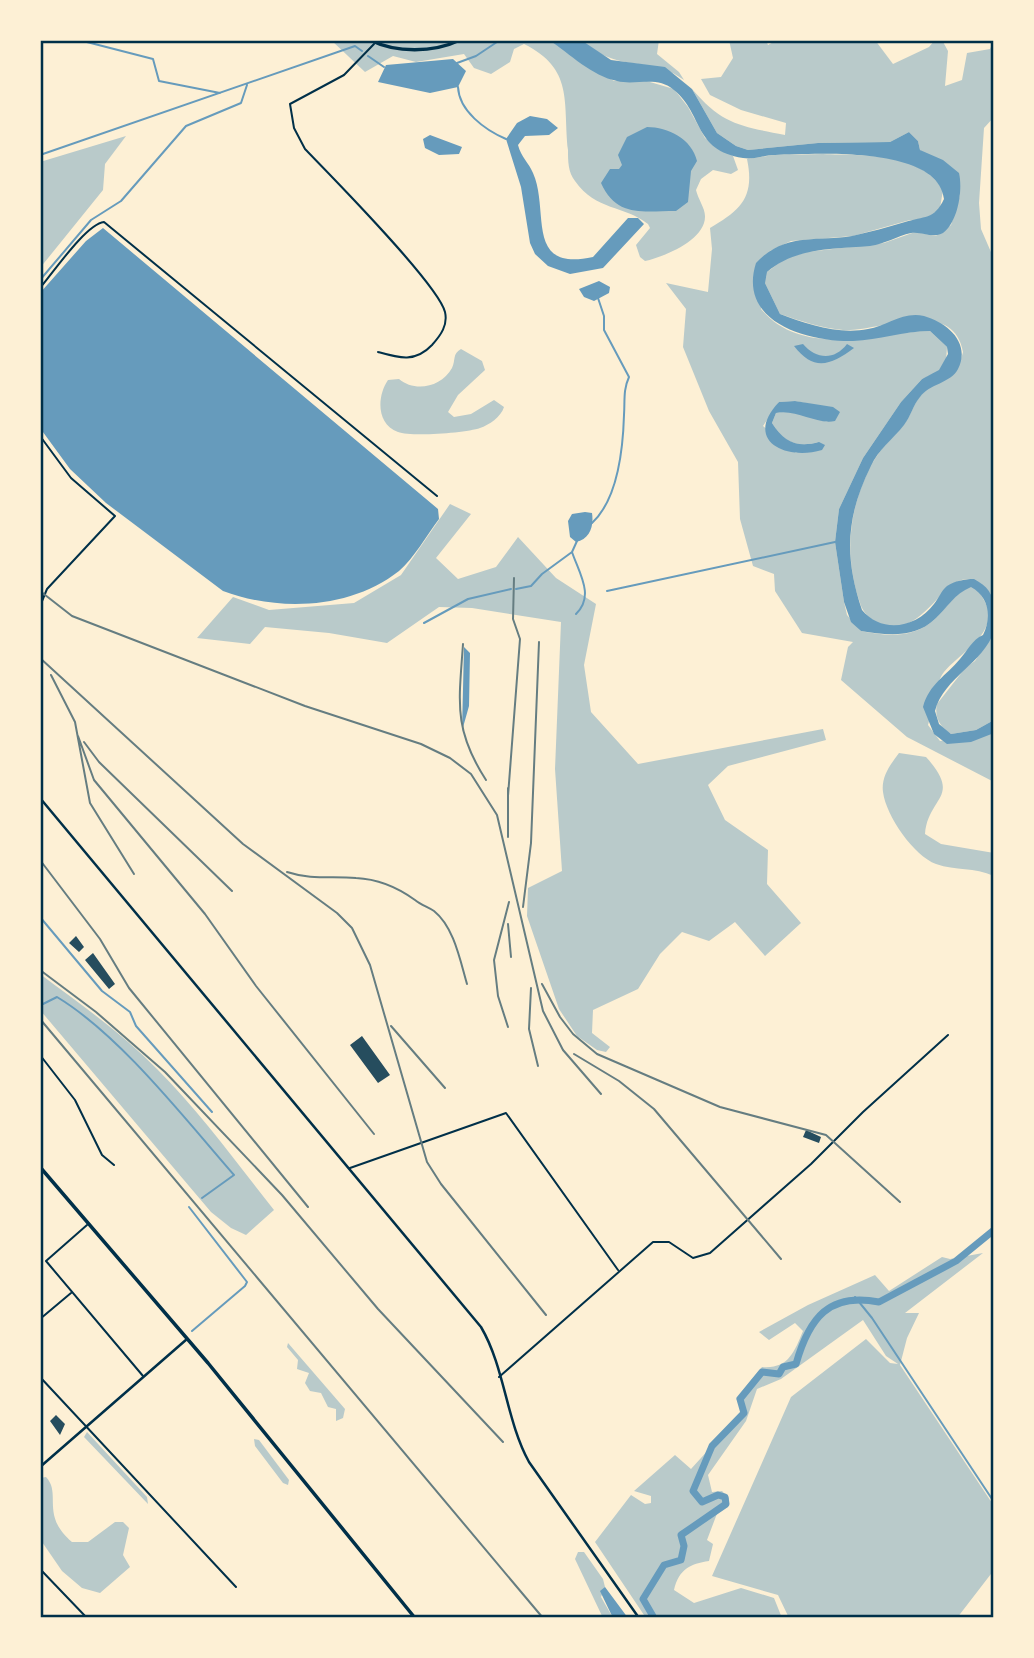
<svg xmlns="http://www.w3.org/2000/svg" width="1034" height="1658" font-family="'Open Sans',sans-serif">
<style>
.green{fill:#b9caca;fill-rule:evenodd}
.water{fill:#669bbc}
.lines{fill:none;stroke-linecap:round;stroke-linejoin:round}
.stream{stroke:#669bbc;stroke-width:2}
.river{stroke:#669bbc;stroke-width:7}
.building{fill:#264d5e}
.minor{stroke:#003049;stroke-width:2}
.tertiary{stroke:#003049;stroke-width:2.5}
.secondary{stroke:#003049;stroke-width:2.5}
.primary{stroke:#003049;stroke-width:3.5}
.rail{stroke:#657d81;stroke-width:2}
.neatline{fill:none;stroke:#003049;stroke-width:2.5}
</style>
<rect width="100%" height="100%" fill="#fdf0d5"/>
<path class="green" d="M 331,40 L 549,40 L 614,81 L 643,80 L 674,89 L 688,107 L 705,138 L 733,156 L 738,170 L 731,174 L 713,170 L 701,179 L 696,190 C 698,199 705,208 705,216 C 706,240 664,257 645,261 L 640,257 L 636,245 L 650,228 L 648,224 C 624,205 596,211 575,181 C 568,172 568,161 568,150 C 563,101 574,69 524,44 L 514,49 L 510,62 L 491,74 L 474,68 L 464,54 L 416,62 L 393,56 L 365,72 Z
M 581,40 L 659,40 L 657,54 L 679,72 L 684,80 C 649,54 620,75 581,40 Z
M 729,40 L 766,40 L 768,45 L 777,40 L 875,40 L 893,64 L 929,47 L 935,40 L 942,40 L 948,51 L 945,86 L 962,80 L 967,53 L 990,49 L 994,40 L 994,117 L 984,128 L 979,203 L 981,229 L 994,259 L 994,598 C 948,538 936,642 881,624 C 871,621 863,613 860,603 C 844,556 848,508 872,464 C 880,449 894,436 905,423 C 911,414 914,403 921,395 C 938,376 956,384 963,352 C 953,296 879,332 843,330 C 822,328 800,321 780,314 L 765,283 L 767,272 L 786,258 L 807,252 L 884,243 L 915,232 L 936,236 L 951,225 L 960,195 L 920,150 L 918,141 L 909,132 L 890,142 L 818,143 L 748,150 L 736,146 L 717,133 L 692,89 C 723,125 740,126 785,135 L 786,123 L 741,110 L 710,95 L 701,79 L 721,77 L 733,58 Z
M 126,136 L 105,164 L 103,190 L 40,268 L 40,162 Z
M 823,154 C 863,156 919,151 943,190 L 940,208 L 925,220 L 910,220 L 853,236 L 791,241 L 770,251 L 761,309 C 803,359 875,332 930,331 L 947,347 L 946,361 L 939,371 L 922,379 L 901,402 L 863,458 L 839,509 L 835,542 L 844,602 L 847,615 L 861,631 C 886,636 914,639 935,619 C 948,607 954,593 971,586 C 980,591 981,595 985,602 C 1001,632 960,653 944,672 C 935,683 933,710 928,725 L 940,741 L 994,733 L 994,782 L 907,737 L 841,680 L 848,647 L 853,642 L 802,633 L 775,591 L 774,574 L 753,566 L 740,519 L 738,462 L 709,411 L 683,347 L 686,309 L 666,283 L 708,292 L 712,249 L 710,228 C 741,210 755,197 747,159 L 775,155 ZM 795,401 L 810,404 L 828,422 L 788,411 L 776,413 L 772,423 C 784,442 796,448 819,442 L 796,453 L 763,426 L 779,402 Z
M 461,349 L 482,361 L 485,370 L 458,395 L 448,412 L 454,417 L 471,414 L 494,400 L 504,407 C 501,417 489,425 480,428 C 466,433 411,437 398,432 C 376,424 377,396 388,380 L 399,379 C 414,392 441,388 452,368 C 456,360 452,354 461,349 Z
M 450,504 L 471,514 L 436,558 L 458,579 L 496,567 L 518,537 L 556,578 L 596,604 L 584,665 L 591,712 L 638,764 L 823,729 L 826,740 L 728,766 L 708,785 L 725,820 L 768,850 L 767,884 L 801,923 L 765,956 L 735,922 L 709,941 L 682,932 L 660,954 L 638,989 L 593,1010 L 592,1033 L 610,1047 L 606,1052 L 597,1050 L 577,1036 L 559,1009 L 527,916 L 528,888 L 562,871 L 555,769 L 561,622 L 472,608 L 439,607 L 387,643 L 329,633 L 265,627 L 250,644 L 197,638 L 233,597 L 269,610 L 354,603 L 401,575 Z
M 994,632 L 994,720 L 976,730 L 951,734 C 940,727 934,717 937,704 L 966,667 L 975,661 Z
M 899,753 L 926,757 C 963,798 928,796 925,834 L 941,844 L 994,853 L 994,876 C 974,867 956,871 936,864 C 914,856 886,816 883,792 C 881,777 890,765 899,753 Z
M 40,974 C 80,1004 122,1033 157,1069 C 200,1112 236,1162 274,1210 L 246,1235 L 231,1228 L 211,1212 L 40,1010 Z
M 983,1253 L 905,1313 L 919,1313 L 907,1338 L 900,1365 L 994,1506 L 994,1570 L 957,1618 L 789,1618 L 778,1595 L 712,1576 L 791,1397 L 866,1339 L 890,1363 L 898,1364 L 886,1356 L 863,1320 L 781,1379 L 757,1389 L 746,1421 L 708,1475 L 712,1492 L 722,1491 L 729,1498 L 728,1507 L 718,1511 L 707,1540 L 713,1544 L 709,1561 C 690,1564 679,1569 674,1590 L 694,1603 L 741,1588 L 774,1598 L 782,1618 L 646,1618 L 595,1542 L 631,1495 L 645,1504 L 651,1503 L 651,1496 L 634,1491 L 675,1455 L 691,1469 L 739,1416 L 741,1410 L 736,1398 L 762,1367 C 788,1369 794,1353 803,1331 L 795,1323 L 769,1340 L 759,1332 L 808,1305 L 875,1275 L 889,1291 L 942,1257 L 950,1259 Z
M 288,1343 L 345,1409 L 343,1418 L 336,1421 L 336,1409 L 328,1407 L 321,1393 L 310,1391 L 305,1383 L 309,1373 L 297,1369 L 298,1360 L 287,1347 Z
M 87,1432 L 147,1497 L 148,1504 L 84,1437 Z
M 254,1439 L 259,1440 L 289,1480 L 288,1485 L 283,1483 L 255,1446 Z
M 46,1477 C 62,1494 40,1515 72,1542 L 88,1542 L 115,1522 L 123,1522 L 129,1528 L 123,1555 L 130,1567 L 100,1593 L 82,1588 L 62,1571 L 40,1539 L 40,1478 Z
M 578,1552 L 584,1552 L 603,1579 L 605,1587 L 601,1597 L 613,1618 L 603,1618 L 575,1559 Z"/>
<path class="water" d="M 549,40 L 581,40 L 611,60 L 665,67 L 692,89 L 717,133 L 736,146 L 748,150 L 818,143 L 890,142 L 909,132 L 918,141 L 920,150 L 943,160 L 959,173 C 963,190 958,222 943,233 C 932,239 922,231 911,233 C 897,236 885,244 870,246 C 835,249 796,247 767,272 L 765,283 L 780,314 C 806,324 839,335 868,329 C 887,326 903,311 924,316 C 948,323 971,343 958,369 C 951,383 929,384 920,397 C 913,405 911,416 904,425 C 893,439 878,450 871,466 C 846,516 844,557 862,610 C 882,634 916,628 934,604 C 939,598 941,591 947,586 C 955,581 964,579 974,579 C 987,586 994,594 994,609 C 994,615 996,625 994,631 C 984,663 944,677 935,711 L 939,724 L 951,734 L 976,730 L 994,720 L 994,733 L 971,742 L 947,744 L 934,734 L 923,707 C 929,684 946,676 960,659 C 968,650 972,640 983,635 C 992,617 989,597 971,587 C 954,594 948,607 935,619 C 914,639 886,635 861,631 L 851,622 L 844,602 L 835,542 L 839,509 L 863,458 L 901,402 L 922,379 L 939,370 L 948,354 L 947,347 L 930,331 C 903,331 879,340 853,341 C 809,342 737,323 756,263 C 785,232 816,242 852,236 C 870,232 888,227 905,222 C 924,216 934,220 944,199 C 938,145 813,154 775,155 C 764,155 754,160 743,158 C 693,150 704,115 674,90 C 657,75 636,86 617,81 C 592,76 570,54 549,40 Z
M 453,59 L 466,71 L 458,87 L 430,93 L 378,82 L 386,65 Z
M 530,116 L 547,119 L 558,128 L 549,135 L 525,136 L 518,145 C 521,157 529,163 533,173 C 550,211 524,272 593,257 L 628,218 L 638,218 L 644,224 L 603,268 L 570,274 L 548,266 L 535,254 L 530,243 L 521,187 L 506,139 L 517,123 Z
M 647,127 C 668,127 692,139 697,161 L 691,171 L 688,202 L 676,211 C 643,211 617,218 601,183 L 610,169 L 619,169 L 622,165 L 618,155 L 627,137 Z
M 430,135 L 462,147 L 459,154 L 439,155 L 425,148 L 423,139 Z
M 103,228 L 438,509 L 439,519 C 427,535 414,558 399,571 C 351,609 279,612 223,591 L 106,503 L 70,469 L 40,428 L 40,293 L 86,241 Z
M 599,281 L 610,287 L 609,293 L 594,301 L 584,297 L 579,289 Z
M 803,344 C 816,359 834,361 847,344 L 854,348 C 831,365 814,372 794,346 Z
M 795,401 L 833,407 L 840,412 L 835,421 C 816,425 797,409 776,413 L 772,423 C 784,442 797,448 819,442 L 825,445 L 822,450 C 785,461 743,440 779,402 Z
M 585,512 L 592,513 C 594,526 590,539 576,542 L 570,537 L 568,521 L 572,514 Z
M 464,647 L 470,653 L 469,706 L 462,731 Z
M 605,1587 L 628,1618 L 613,1618 L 600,1591 Z"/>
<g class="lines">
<path class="stream" d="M 79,40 L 153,59 L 159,81 L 220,93
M 368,56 L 384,67
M 457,63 L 476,56 L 500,40
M 458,87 C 459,111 485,130 506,139
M 40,155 L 355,46 L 362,51
M 40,280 L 91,220 L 121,201 L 186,126 L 241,103 L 247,85
M 592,523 C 618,499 623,449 624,415 C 625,401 623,390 629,377 L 604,330 L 604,316 L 598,298
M 516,589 L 531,586 L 542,574 L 572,552
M 607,591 L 835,542
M 576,614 C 595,596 579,573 572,552 L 577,541
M 424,623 L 468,599 L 511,589
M 40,917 L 102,991 L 130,1012 L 136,1026 L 212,1112
M 40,1001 L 43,1004 L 57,997 C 120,1035 185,1119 234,1175 L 202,1198
M 189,1207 L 247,1282 L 245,1286 L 192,1331
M 855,1297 L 872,1318 L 994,1502"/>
<path class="river" d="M 654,1618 L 643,1599 L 664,1565 L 681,1560 L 684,1546 L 681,1535 L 726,1504 L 725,1497 L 718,1495 L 702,1502 L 693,1491 L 712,1446 L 744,1413 L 740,1399 L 762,1372 L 779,1374 L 783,1367 L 796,1364 C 809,1318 829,1292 879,1302 L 956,1261 L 994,1230"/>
</g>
<path class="building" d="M 76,936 L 84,947 L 79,952 L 69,943 Z
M 93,953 L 115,984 L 109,989 L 85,960 Z
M 362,1036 L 390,1075 L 378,1083 L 350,1045 Z
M 806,1130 L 821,1137 L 819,1143 L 803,1137 Z
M 56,1415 L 65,1424 L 60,1435 L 50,1421 Z"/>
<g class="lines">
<path class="minor" d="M 374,44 L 344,75 L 290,104 L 294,128 L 305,149 C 331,176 438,284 445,312 C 448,325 441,335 432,345 C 415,363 399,358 378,352
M 40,288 C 53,273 86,224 104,222 L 437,496
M 40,436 L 71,478 L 115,516 L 47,589 L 40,606
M 40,1055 L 75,1100 L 102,1155 L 114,1165
M 350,1168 L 506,1113 L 618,1270
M 87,1225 L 46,1261 L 143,1376
M 40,1319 L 71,1293
M 40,1377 L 236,1587
M 499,1377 L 653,1242 L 669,1242 L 693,1258 L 710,1253 L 811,1164 L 863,1112 L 948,1035
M 40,1569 L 87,1618"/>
<path class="tertiary" d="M 40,1467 L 187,1339"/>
<path class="secondary" d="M 40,798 L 481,1327 C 505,1368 506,1420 529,1462 L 639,1618"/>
<path class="primary" d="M 370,40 C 396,53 433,53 460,40
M 40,1167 L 208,1363 L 415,1618"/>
<path class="rail" d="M 40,591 L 72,616 L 305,706 L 421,744 L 450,758 L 471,774 L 497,815 L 543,1011 L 563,1050 L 601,1094
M 463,644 C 459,702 453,729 486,780
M 40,658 L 243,844 L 337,913 L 352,928 L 370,965 L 427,1162 L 441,1184 L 546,1315
M 51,675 L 75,722 L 90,803 L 134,874
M 78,736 L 94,780 L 205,914 L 256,986 L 374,1134
M 84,742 L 99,762 L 232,891
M 508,788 L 508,837
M 508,796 L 520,639 L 513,619 L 514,578
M 40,860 L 100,939 L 129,988 L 308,1207
M 287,872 C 311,880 332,876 356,878 C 379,879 397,887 415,900 C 421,905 428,907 434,911 C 454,927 460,960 467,984
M 523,907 L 531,843 L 539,642
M 508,924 L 511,957
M 40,970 L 96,1012 L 165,1072 L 282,1195 L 378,1309 L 503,1442
M 542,984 L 560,1017 L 573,1034 L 597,1054 L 720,1107 L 826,1135 L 900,1202
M 531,988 L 529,1029 L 538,1066
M 40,1019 L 543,1618
M 391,1026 L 445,1088
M 508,1027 L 498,996 L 494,960 L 509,902
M 574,1054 L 619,1081 L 654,1109 L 781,1259"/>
</g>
<rect width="1034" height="1658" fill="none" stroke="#fdf0d5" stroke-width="84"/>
<rect x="42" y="42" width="950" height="1574" class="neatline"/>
</svg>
